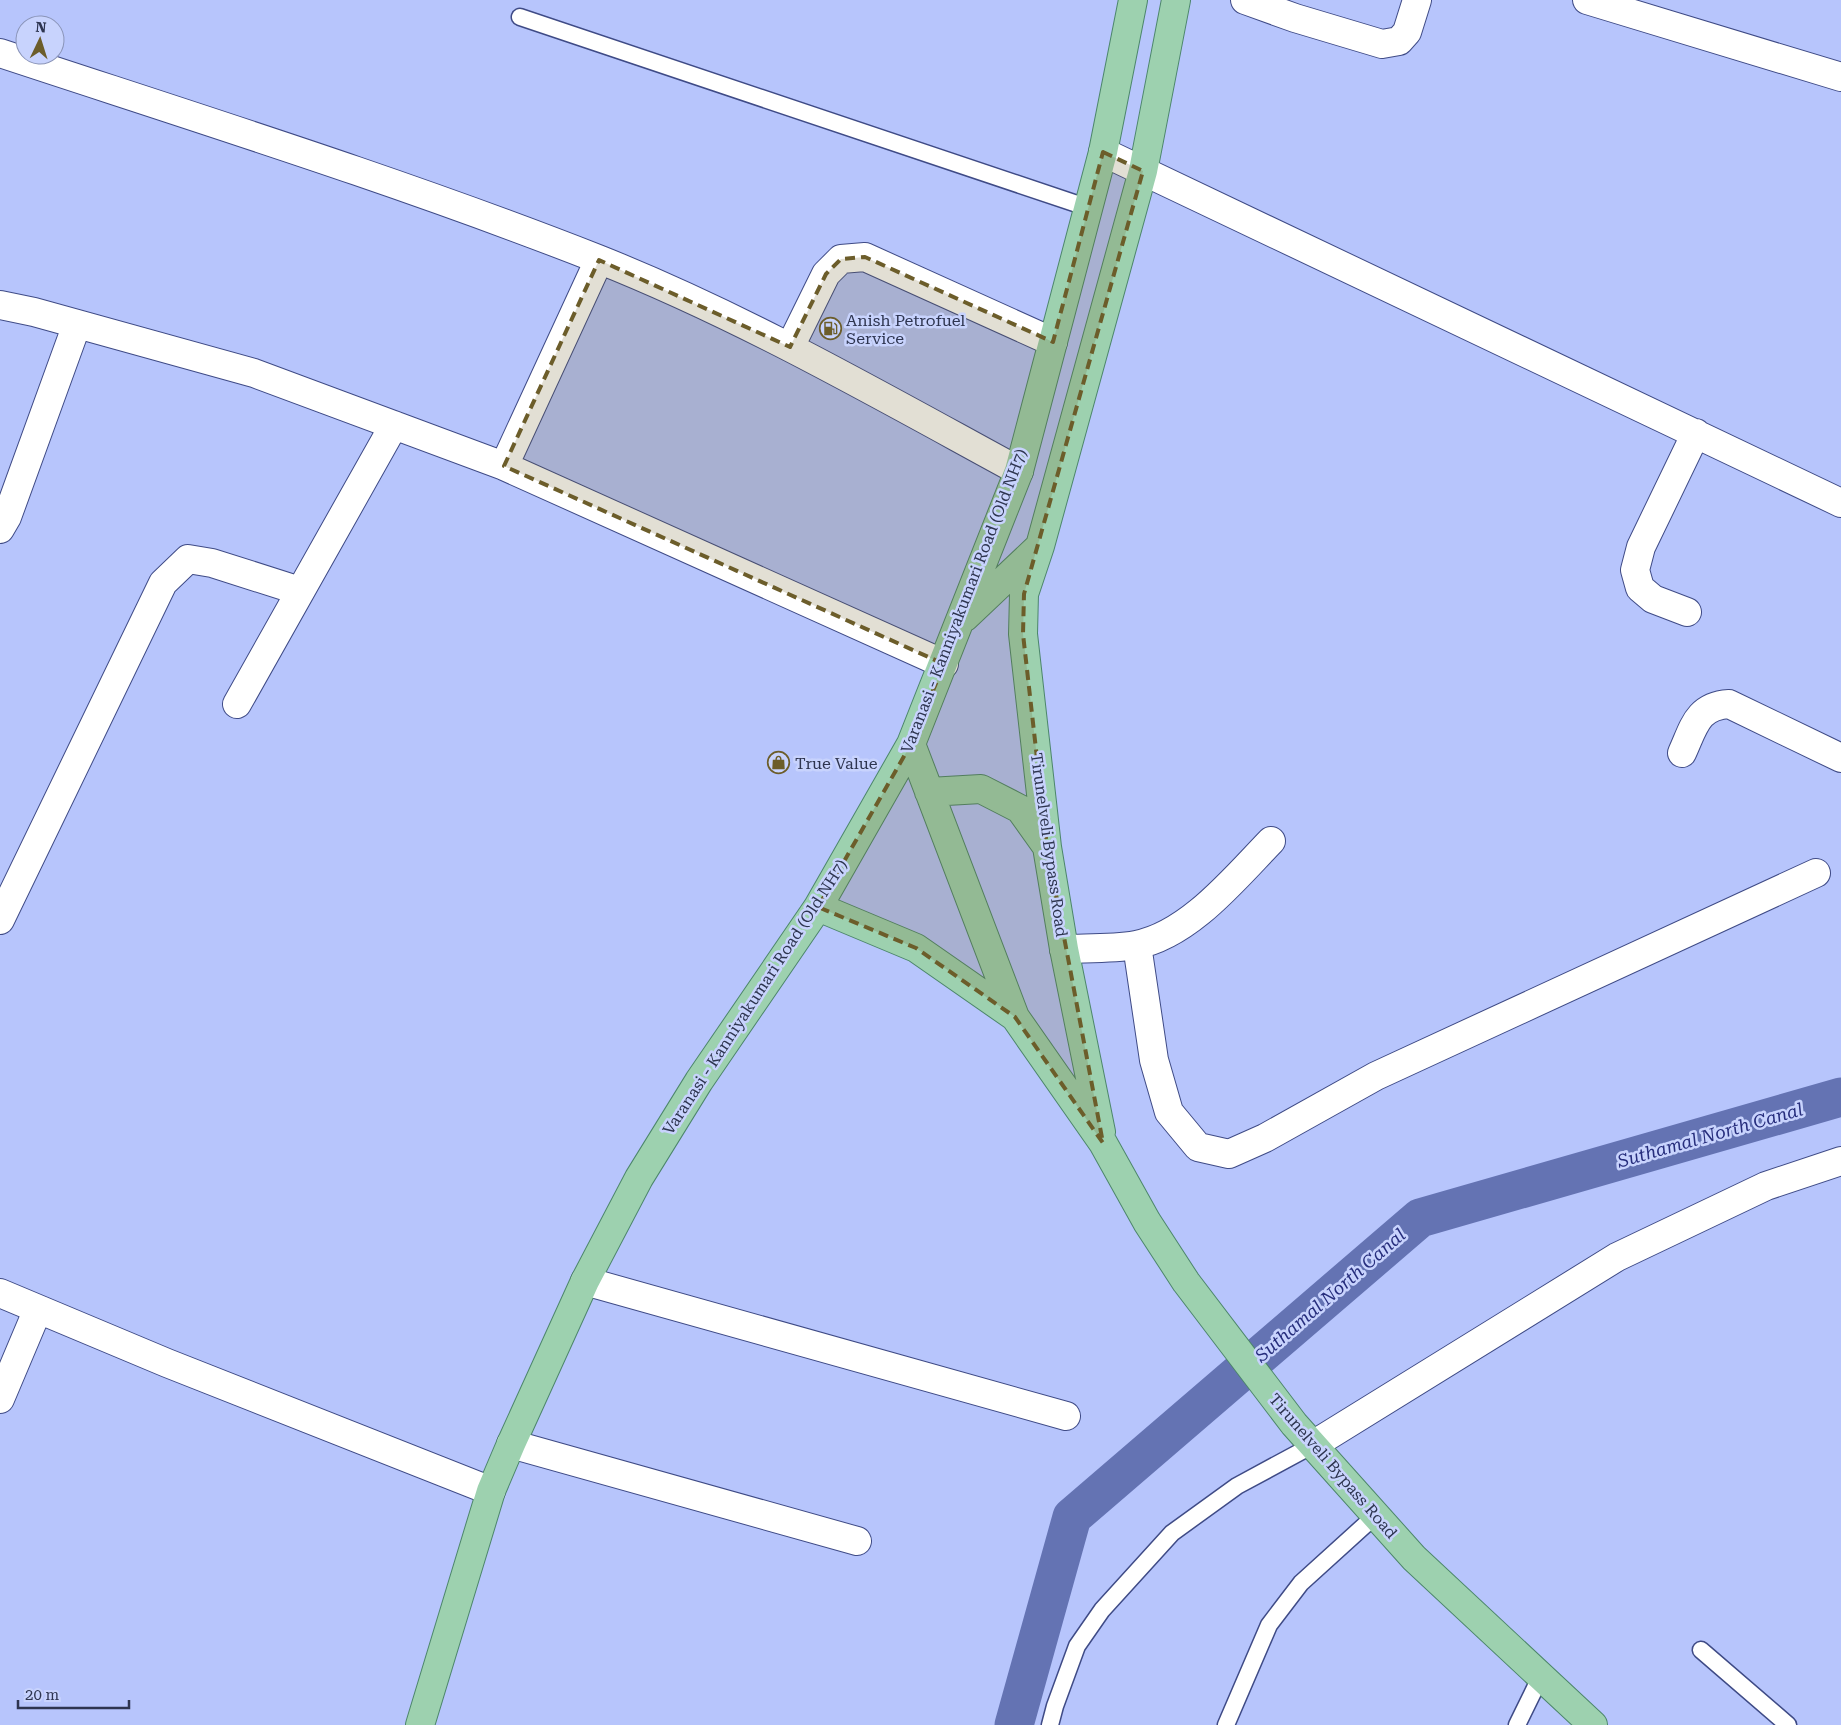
<svg xmlns="http://www.w3.org/2000/svg" width="1841" height="1725" font-family="'Roboto Serif',serif">
<style>
.lines{fill:none;stroke-linecap:round;stroke-linejoin:round}
.canal{stroke:#6473b3;stroke-width:39}
.lane-casing{stroke:#3f4b86;stroke-width:19}
.street-casing{stroke:#3f4b86;stroke-width:30}
.primary-casing{stroke:#4c866b;stroke-width:30}
.lane{stroke:#fff;stroke-width:16}
.street{stroke:#fff;stroke-width:28}
.primary{stroke:#9dd1af;stroke-width:28}
.marked{fill:#6c5d2a;fill-opacity:0.2;stroke:#6c5d2a;stroke-width:4;stroke-dasharray:10 6;stroke-linejoin:round}
.labels{text-anchor:middle;dominant-baseline:central;stroke-width:5;stroke-linejoin:round;paint-order:stroke}
.poi-label{font-size:16px;fill:#2e3550;stroke:#c8d3fd;text-anchor:start}
.street-label{font-size:16px;fill:#2e3550;stroke:#c8d3fd}
.water-label{font-size:18px;font-style:italic;fill:#272e7d;stroke:#c8d3fd}
</style>
<rect width="100%" height="100%" fill="#b7c5fc"/>
<g class="lines">
<path class="canal" d="M 1014,1725 L 1072,1517 L 1420,1218 L 1841,1097"/>
<defs>
<path id="lane" d="M 520,17 L 1089,208
M 1701,1650 L 1788,1725
M 1050,1725 L 1055,1706 L 1077,1646 L 1102,1610 L 1172,1533 L 1237,1486 L 1313,1445
M 1226,1725 L 1269,1625 L 1301,1583 L 1376,1515
M 1517,1725 L 1540,1678"/>
<path id="street" d="M 1245,0 L 1295,18 L 1382,44 L 1399,41 L 1407,32 L 1417,0
M 1587,0 L 1841,77
M 0,53 C 200,119 402,182 598,259 C 744,317 881,396 1019,471
M 1103,152 L 1841,503
M 0,305 L 34,312 L 254,373 L 504,466 L 944,664
M 790,347 L 826,274 L 841,259 L 865,257 L 1053,342
M 504,466 L 599,260
M 0,529 L 7,517 L 77,324
M 1687,612 L 1653,599 L 1640,588 L 1635,570 L 1641,547 L 1696,433
M 237,704 L 394,425
M 1682,753 C 1694,727 1697,706 1729,704 L 1841,758
M 0,920 L 163,583 L 188,559 L 212,563 L 300,591
M 1137,945 L 1154,1060 L 1169,1112 L 1198,1147 L 1229,1154 L 1265,1138 L 1376,1076 L 1816,873
M 1064,949 C 1087,948 1113,949 1136,945 C 1189,935 1235,878 1271,841
M 585,1281 L 1066,1416
M 0,1293 L 167,1363 L 491,1491
M 0,1399 L 38,1309
M 511,1444 L 857,1541
M 1313,1445 L 1617,1257 L 1766,1186 L 1841,1161"/>
<path id="primary" d="M 965,617 L 1037,549
M 911,744 L 1015,1017 L 1103,1143 L 1147,1222 L 1186,1282 L 1294,1424 L 1414,1558 L 1593,1725
M 929,792 L 981,789 L 1020,809 L 1045,844
M 818,907 L 916,948 L 1015,1017
M 1101,1132 L 1064,949 L 1047,847 L 1023,634 L 1024,594 L 1040,546 L 1143,171 L 1176,0
M 420,1725 L 491,1491 L 511,1444 L 585,1281 L 639,1178 L 699,1081 L 818,907 L 911,744 L 1019,471 L 1103,152 L 1133,0"/>
</defs>
<use href="#lane" class="lane-casing"/>
<use href="#street" class="street-casing"/>
<use href="#primary" class="primary-casing"/>
<use href="#lane" class="lane"/>
<use href="#street" class="street"/>
<use href="#primary" class="primary"/>
</g>
<path class="marked" d="M 1103,152 L 1143,171 L 1024,594 L 1023,634 L 1047,847 L 1103,1143 L 1015,1017 L 916,948 L 818,907 L 911,744 L 944,664 L 504,466 L 599,260 L 790,347 L 826,274 L 841,259 L 865,257 L 1053,342 Z"/>
<defs>
<symbol id="fuel-ring" viewBox="-11 -11 22 22"><circle r="9.5" fill="#c8d3fd" stroke="#6c5d2a" stroke-width="1.5"/><path d="M-5.5-6h7V0h2V4h1.3V-2.5L3-4.5l.8-.8L6-3V5H2.5V1h-1V6h-7ZM-4.2-4.7v3.2H.2V-4.7Z" fill="#6c5d2a"/></symbol>
<symbol id="shop-ring" viewBox="-11 -11 22 22"><circle r="9.5" fill="#c8d3fd" stroke="#6c5d2a" stroke-width="1.5"/><path d="M-5-2.5h2.3a2.7 3.5 0 0 1 5.4 0H5L5.5 6h-11ZM-1.5-2.5h3a1.5 2.3 0 0 0-3 0Z" fill="#6c5d2a"/></symbol>
</defs>
<g fill-rule="evenodd">
<use href="#fuel-ring" x="818" y="316" width="25" height="25"/>
<use href="#shop-ring" x="766" y="750" width="25" height="25"/>
</g>
<g class="labels">
<g class="poi-label">
<text x="846" y="320">Anish Petrofuel<tspan x="846" dy="18">Service</tspan></text>
<text x="795" y="763">True Value</text>
</g>
<g class="street-label">
<text transform="translate(964 601) rotate(-69)">Varanasi - Kanniyakumari Road (Old NH7)</text>
<text transform="translate(1049 845) rotate(82)">Tirunelveli Bypass Road</text>
<text transform="translate(755 997) rotate(-57)">Varanasi - Kanniyakumari Road (Old NH7)</text>
<text transform="translate(1333 1466) rotate(49)">Tirunelveli Bypass Road</text>
</g>
<g class="water-label">
<text transform="translate(1710 1135) rotate(-16)">Suthamal North Canal</text>
<text transform="translate(1330 1295) rotate(-41)">Suthamal North Canal</text>
</g>
</g>
<g transform="translate(40 40) rotate(4)"><circle r="24" fill="#c8d3fd" stroke="#8a94b8"/>
<path d="M0-4L9 19L0 12L-9 19Z" fill="#6c5d2a"/>
<text y="-8" font-size="14" font-weight="bold" text-anchor="middle" fill="#2e3550">N</text>
</g>
<path d="M18 1700v8h111v-8" fill="none" stroke="#2e3550" stroke-width="2.5"/>
<text x="25" y="1700" font-size="15" fill="#2e3550" stroke="#c8d3fd" stroke-width="4" paint-order="stroke">20 m</text>
</svg>
